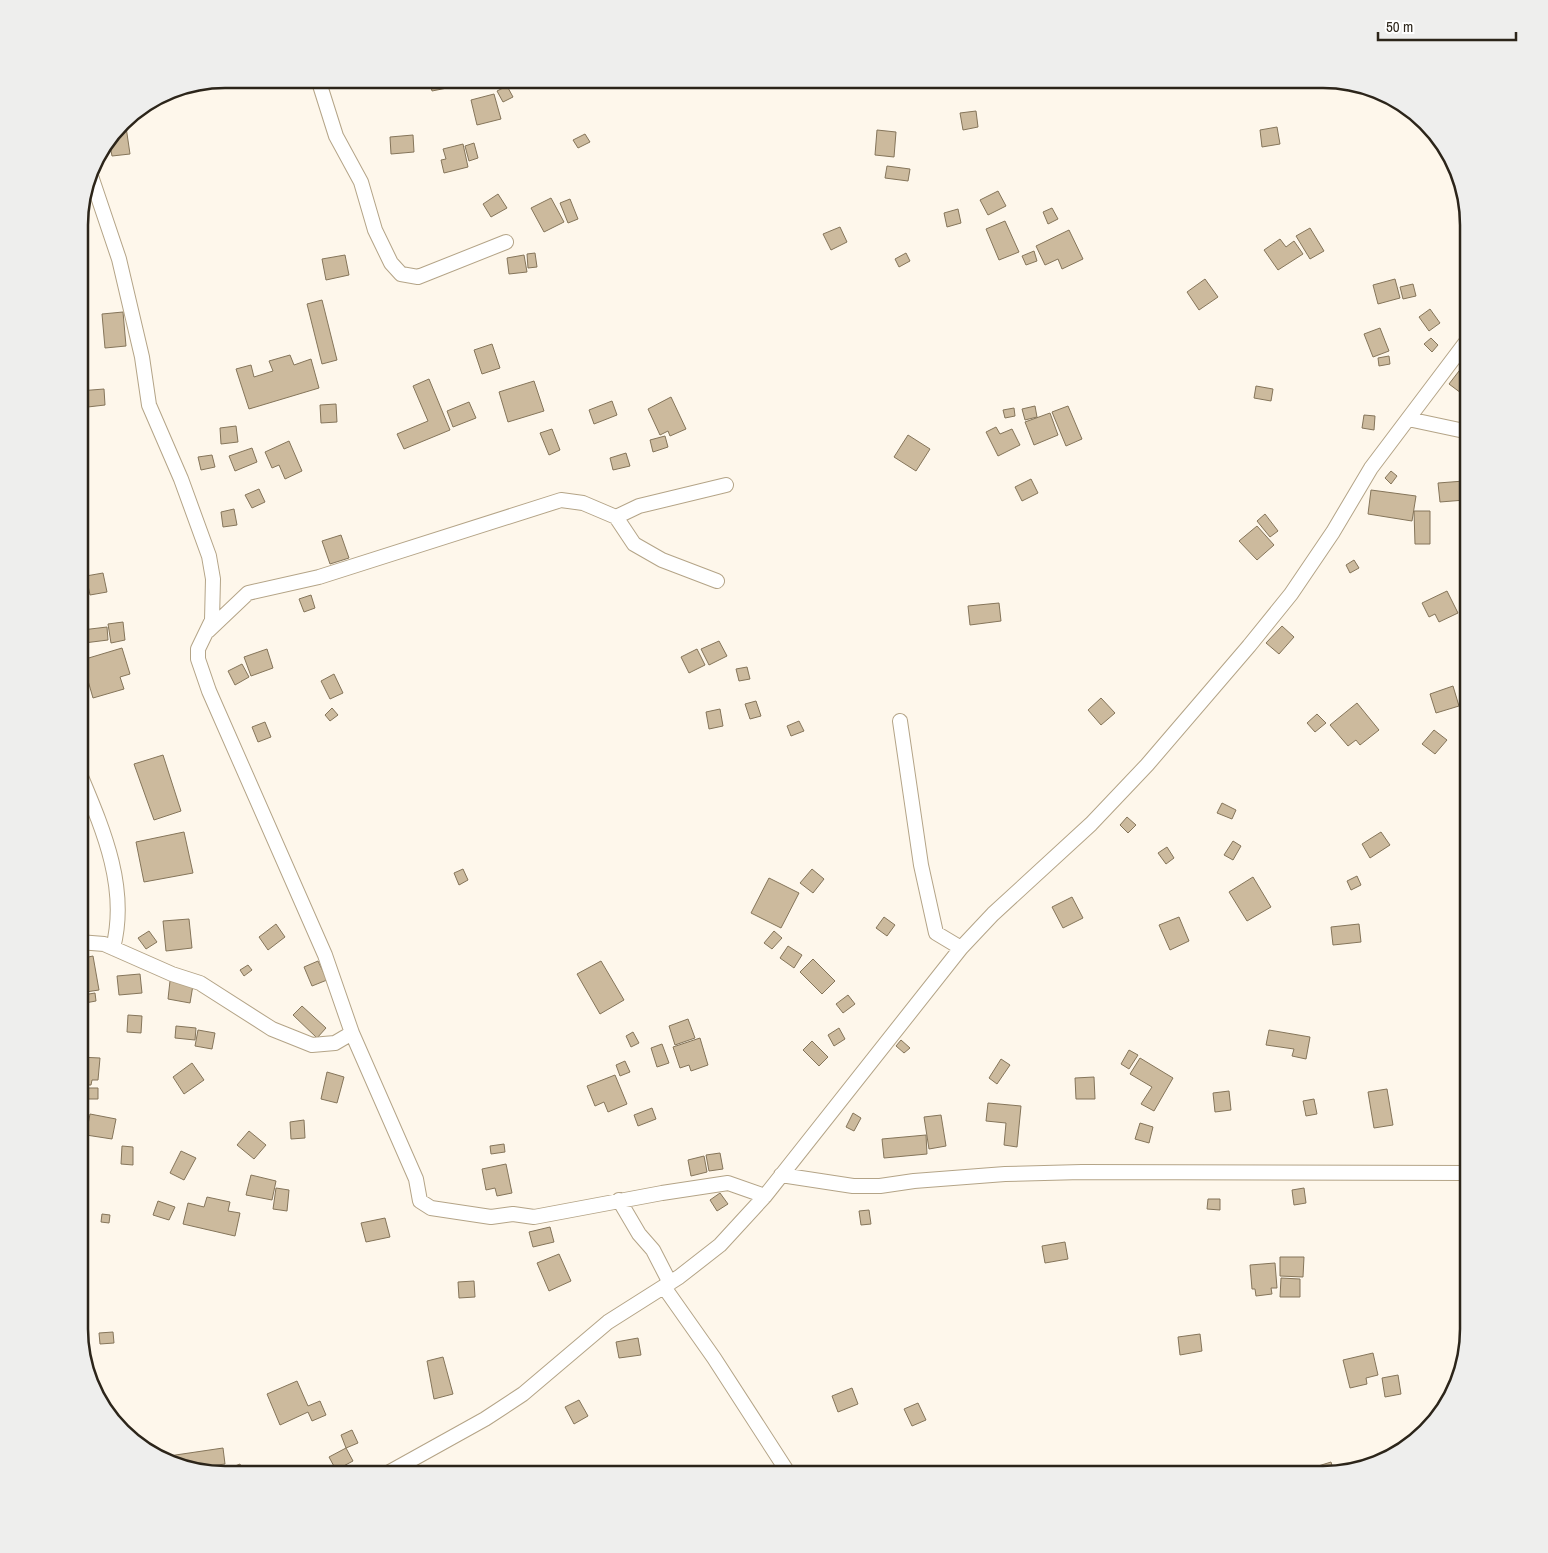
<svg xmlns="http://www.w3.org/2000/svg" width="1548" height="1553" font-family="'Archivo Narrow',sans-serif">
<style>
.building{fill:#ccba9d;stroke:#85755a}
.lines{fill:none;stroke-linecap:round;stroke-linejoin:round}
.street-casing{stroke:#b4a487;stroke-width:16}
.street{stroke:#fff;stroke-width:14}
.rim{fill:none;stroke:#2c251a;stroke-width:2.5}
</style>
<rect width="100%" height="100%" fill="#fef7eb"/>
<path class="building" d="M 429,79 L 445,79 L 447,88 L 432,91 Z
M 507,86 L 513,97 L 503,102 L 497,91 Z
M 494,94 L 501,119 L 477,125 L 471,100 Z
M 976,111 L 978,127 L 963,130 L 960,113 Z
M 125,120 L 130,154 L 112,156 L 109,140 Z
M 1277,127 L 1280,144 L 1262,147 L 1260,130 Z
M 877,130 L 896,132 L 894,157 L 875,155 Z
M 585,134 L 590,142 L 578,148 L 573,140 Z
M 413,135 L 414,152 L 391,154 L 390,137 Z
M 474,143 L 478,158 L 469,161 L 465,146 Z
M 463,144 L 468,167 L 444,173 L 441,160 L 446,159 L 443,149 Z
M 887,166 L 910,169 L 908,181 L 885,178 Z
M 998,191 L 1006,206 L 988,215 L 980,200 Z
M 498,194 L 507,208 L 491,217 L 483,204 Z
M 551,198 L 564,222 L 544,232 L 531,208 Z
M 570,199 L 578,219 L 568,223 L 560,203 Z
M 1052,208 L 1058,219 L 1048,224 L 1043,212 Z
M 958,209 L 961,223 L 947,227 L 944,213 Z
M 1005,221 L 1019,252 L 999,260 L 986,229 Z
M 840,227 L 847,242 L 831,250 L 823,234 Z
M 1310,228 L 1324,251 L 1310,259 L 1296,236 Z
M 1069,230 L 1083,259 L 1062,269 L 1058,259 L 1045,265 L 1036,246 Z
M 1280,239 L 1286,247 L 1294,241 L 1303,254 L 1278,270 L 1264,250 Z
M 1034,251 L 1037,261 L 1026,265 L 1022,256 Z
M 535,253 L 537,267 L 528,268 L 527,254 Z
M 906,253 L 910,261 L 899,267 L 895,259 Z
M 345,255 L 349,275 L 326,280 L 322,259 Z
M 524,255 L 527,272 L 509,274 L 507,258 Z
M 1205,279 L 1218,297 L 1199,310 L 1187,292 Z
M 1395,279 L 1400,298 L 1378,304 L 1373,285 Z
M 1413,284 L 1416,296 L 1403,299 L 1400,287 Z
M 322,300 L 337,360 L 322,364 L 307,304 Z
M 1430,309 L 1440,323 L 1429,331 L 1419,317 Z
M 123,312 L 126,346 L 105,348 L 102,314 Z
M 1380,328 L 1389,351 L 1373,357 L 1364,334 Z
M 1431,338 L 1438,345 L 1432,352 L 1424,344 Z
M 492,344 L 500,368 L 482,374 L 474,350 Z
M 290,355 L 294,365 L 311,359 L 319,388 L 249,409 L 236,369 L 251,365 L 254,377 L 273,371 L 269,361 Z
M 1389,356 L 1390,364 L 1379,366 L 1378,358 Z
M 1469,358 L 1469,389 L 1465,396 L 1449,384 Z
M 429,379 L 450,430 L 404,449 L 397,434 L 428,421 L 413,386 Z
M 534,381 L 544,411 L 508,422 L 499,392 Z
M 1256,386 L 1273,389 L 1271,401 L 1254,398 Z
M 104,389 L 105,405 L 79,408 L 79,391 Z
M 671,397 L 686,429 L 670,436 L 668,431 L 660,435 L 648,409 Z
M 612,401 L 617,415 L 594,424 L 589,410 Z
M 469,402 L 476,418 L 453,427 L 447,411 Z
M 336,404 L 337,422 L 321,423 L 320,405 Z
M 1035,406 L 1037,417 L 1025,420 L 1022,409 Z
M 1068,406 L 1082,439 L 1066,446 L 1052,412 Z
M 1014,408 L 1015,416 L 1005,418 L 1003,410 Z
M 1050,413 L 1058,435 L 1034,445 L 1025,422 Z
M 1364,415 L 1375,416 L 1374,430 L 1362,428 Z
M 236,426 L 238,442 L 221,444 L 220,428 Z
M 996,427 L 1000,434 L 1012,429 L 1020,445 L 998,456 L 986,432 Z
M 552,429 L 560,450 L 549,455 L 540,433 Z
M 908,435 L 930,449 L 916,471 L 894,457 Z
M 665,436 L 668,447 L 653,452 L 650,440 Z
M 289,441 L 302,471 L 285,479 L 279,465 L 272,468 L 265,452 Z
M 252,448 L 257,462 L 235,471 L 229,456 Z
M 626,453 L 630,466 L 613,470 L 610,458 Z
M 212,455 L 215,467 L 201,470 L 198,457 Z
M 1391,471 L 1397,476 L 1391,484 L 1385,478 Z
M 1031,479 L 1038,493 L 1022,501 L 1015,487 Z
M 1464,481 L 1465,500 L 1440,502 L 1438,483 Z
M 259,489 L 265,502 L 252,508 L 245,495 Z
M 1371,490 L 1416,496 L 1412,521 L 1368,514 Z
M 234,509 L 237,525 L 223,527 L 221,512 Z
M 1414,511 L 1430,511 L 1430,544 L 1415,544 Z
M 1265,514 L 1278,531 L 1270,537 L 1257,521 Z
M 1257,526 L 1274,545 L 1257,560 L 1239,541 Z
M 341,535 L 349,558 L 330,564 L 322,541 Z
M 1354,560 L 1359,568 L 1350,573 L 1346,565 Z
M 103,573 L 107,592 L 90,595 L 86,576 Z
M 1447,591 L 1458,613 L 1439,622 L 1435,614 L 1429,617 L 1422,603 Z
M 311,595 L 315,608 L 304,612 L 299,599 Z
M 999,603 L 1001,621 L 970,625 L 968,606 Z
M 123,622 L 125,640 L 111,643 L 108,624 Z
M 1282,626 L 1294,637 L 1279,654 L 1266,643 Z
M 107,627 L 108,640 L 84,643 L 82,630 Z
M 719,641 L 727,656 L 709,665 L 701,649 Z
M 122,648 L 130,674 L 120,677 L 124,689 L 93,698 L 82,660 Z
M 267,649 L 273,668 L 251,676 L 244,657 Z
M 697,649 L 705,665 L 689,673 L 681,657 Z
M 242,664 L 249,677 L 235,685 L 228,671 Z
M 747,667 L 750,679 L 739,681 L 736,669 Z
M 334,674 L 343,693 L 330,699 L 321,681 Z
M 1453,686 L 1459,706 L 1436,713 L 1430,694 Z
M 1101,698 L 1115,713 L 1101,725 L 1088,710 Z
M 756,701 L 761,716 L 750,719 L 745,704 Z
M 1357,703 L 1379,730 L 1360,745 L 1356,740 L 1348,746 L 1330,725 Z
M 332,708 L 338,715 L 330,721 L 325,715 Z
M 720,709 L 723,726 L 709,729 L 706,712 Z
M 1317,714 L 1326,723 L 1315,732 L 1307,723 Z
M 799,721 L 804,731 L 791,736 L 787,726 Z
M 265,722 L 271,737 L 258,742 L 252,727 Z
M 1434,730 L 1447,740 L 1435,754 L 1422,744 Z
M 163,755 L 181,811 L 154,820 L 134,764 Z
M 1222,803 L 1236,810 L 1232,819 L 1217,813 Z
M 1127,817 L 1136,825 L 1128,833 L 1120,825 Z
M 184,832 L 193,873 L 144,882 L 136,842 Z
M 1381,832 L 1390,845 L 1370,858 L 1362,844 Z
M 1233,841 L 1241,846 L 1233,860 L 1224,855 Z
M 1167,847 L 1174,858 L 1166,864 L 1158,853 Z
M 463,869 L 468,880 L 459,885 L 454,873 Z
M 812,869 L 824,879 L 813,893 L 800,883 Z
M 1357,876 L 1361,885 L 1351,890 L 1347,881 Z
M 1253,877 L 1271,907 L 1247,921 L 1229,892 Z
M 769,878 L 799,893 L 781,928 L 751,913 Z
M 1072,897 L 1083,918 L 1063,928 L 1052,907 Z
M 884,917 L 895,925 L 887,936 L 876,928 Z
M 1179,917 L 1189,941 L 1170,950 L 1159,925 Z
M 189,919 L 192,948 L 166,951 L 163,921 Z
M 276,924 L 285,937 L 268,950 L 259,937 Z
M 1359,924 L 1361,942 L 1333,945 L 1331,927 Z
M 149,931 L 157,942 L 146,949 L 138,938 Z
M 774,931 L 782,938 L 772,949 L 764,943 Z
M 788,946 L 802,955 L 794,968 L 780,958 Z
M 93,956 L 99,990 L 79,993 L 79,959 Z
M 813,959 L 835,981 L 822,994 L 800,972 Z
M 318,961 L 327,980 L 312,986 L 304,967 Z
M 601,961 L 624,1000 L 600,1014 L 577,974 Z
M 248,965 L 252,970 L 244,976 L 240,970 Z
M 140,974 L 142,993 L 119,995 L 117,976 Z
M 170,981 L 193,985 L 190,1003 L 168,999 Z
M 95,993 L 96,1001 L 85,1003 L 83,995 Z
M 848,995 L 855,1004 L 843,1013 L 836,1004 Z
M 302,1006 L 326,1028 L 317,1038 L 293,1015 Z
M 128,1015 L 142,1016 L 141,1033 L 127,1032 Z
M 688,1019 L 695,1038 L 675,1045 L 669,1026 Z
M 176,1026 L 196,1028 L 195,1040 L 175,1038 Z
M 839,1028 L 845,1039 L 834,1046 L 828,1035 Z
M 198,1030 L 215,1033 L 212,1049 L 195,1046 Z
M 1269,1030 L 1310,1037 L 1306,1059 L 1292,1056 L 1294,1049 L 1266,1045 Z
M 633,1032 L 639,1043 L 631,1047 L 626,1036 Z
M 700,1038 L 708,1065 L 691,1071 L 689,1065 L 680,1068 L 673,1047 Z
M 901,1040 L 910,1048 L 904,1053 L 896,1046 Z
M 812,1041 L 828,1057 L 819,1066 L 803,1050 Z
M 662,1044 L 669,1063 L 657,1067 L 651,1048 Z
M 1129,1050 L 1138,1055 L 1129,1069 L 1121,1064 Z
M 79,1057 L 100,1058 L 98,1080 L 92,1080 L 91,1085 L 79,1085 Z
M 1140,1058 L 1173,1078 L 1154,1111 L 1141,1104 L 1152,1087 L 1130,1074 Z
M 1001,1059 L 1010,1065 L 997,1084 L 989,1078 Z
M 625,1061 L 630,1072 L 620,1076 L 616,1065 Z
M 192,1063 L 204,1080 L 184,1094 L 173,1077 Z
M 327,1072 L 344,1077 L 337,1103 L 321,1099 Z
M 615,1075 L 627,1104 L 608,1112 L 604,1102 L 595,1106 L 587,1086 Z
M 1094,1077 L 1095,1099 L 1076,1099 L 1075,1078 Z
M 84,1088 L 98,1088 L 98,1099 L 84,1099 Z
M 1387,1089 L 1393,1125 L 1374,1128 L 1368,1092 Z
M 1229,1091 L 1231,1110 L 1215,1112 L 1213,1093 Z
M 1314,1099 L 1317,1114 L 1306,1116 L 1303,1101 Z
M 988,1103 L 1021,1106 L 1017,1147 L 1004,1145 L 1006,1123 L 986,1121 Z
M 652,1108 L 656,1119 L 638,1126 L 634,1115 Z
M 853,1113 L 861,1118 L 854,1131 L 846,1127 Z
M 90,1114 L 116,1119 L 112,1139 L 86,1135 Z
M 941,1115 L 946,1146 L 929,1149 L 924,1117 Z
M 304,1120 L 305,1138 L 291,1139 L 290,1122 Z
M 1140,1123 L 1153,1127 L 1149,1143 L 1135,1139 Z
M 249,1131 L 266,1145 L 254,1159 L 237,1145 Z
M 926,1135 L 927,1154 L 884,1158 L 882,1139 Z
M 504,1144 L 505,1152 L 491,1154 L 490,1146 Z
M 122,1146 L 133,1147 L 133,1165 L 121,1164 Z
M 181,1151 L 196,1158 L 184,1180 L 170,1173 Z
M 720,1153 L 723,1169 L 709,1171 L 706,1155 Z
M 704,1156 L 707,1172 L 691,1176 L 688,1160 Z
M 506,1164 L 512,1193 L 497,1196 L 495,1188 L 486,1190 L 482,1169 Z
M 251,1175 L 276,1181 L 272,1200 L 246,1195 Z
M 276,1188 L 289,1190 L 287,1211 L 273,1209 Z
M 1304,1188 L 1306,1203 L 1294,1205 L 1292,1190 Z
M 720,1193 L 728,1204 L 717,1211 L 710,1200 Z
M 207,1197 L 230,1202 L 228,1211 L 240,1213 L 235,1236 L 183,1224 L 188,1203 L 204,1207 Z
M 1208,1199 L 1220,1199 L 1220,1210 L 1207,1209 Z
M 158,1201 L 175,1207 L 169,1220 L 153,1215 Z
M 869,1210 L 871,1224 L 861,1225 L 859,1211 Z
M 102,1214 L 110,1215 L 109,1223 L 101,1222 Z
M 385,1218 L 390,1237 L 366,1242 L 361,1223 Z
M 550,1227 L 554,1242 L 533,1247 L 529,1232 Z
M 1065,1242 L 1068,1259 L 1045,1263 L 1042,1246 Z
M 559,1254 L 571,1281 L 549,1291 L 537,1263 Z
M 1280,1257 L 1304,1257 L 1303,1277 L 1280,1276 Z
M 1275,1263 L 1277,1288 L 1271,1288 L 1272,1294 L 1256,1296 L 1255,1289 L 1252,1289 L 1250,1265 Z
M 1281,1278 L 1300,1279 L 1300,1297 L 1280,1297 Z
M 474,1281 L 475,1297 L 459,1298 L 458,1282 Z
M 79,1319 L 86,1319 L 87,1334 L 80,1335 Z
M 113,1332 L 114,1343 L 100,1344 L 99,1333 Z
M 1200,1334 L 1202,1351 L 1180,1355 L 1178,1337 Z
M 638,1338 L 641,1355 L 619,1358 L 616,1342 Z
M 1373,1353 L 1378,1375 L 1366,1378 L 1367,1384 L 1350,1388 L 1343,1360 Z
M 443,1357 L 453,1394 L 434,1399 L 427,1361 Z
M 1398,1375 L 1401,1394 L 1385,1397 L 1382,1378 Z
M 297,1381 L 308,1406 L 320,1401 L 326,1415 L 312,1421 L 308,1412 L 280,1425 L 267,1394 Z
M 852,1388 L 858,1404 L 838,1412 L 832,1396 Z
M 579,1400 L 588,1416 L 574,1424 L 565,1407 Z
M 918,1403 L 926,1420 L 912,1426 L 904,1409 Z
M 352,1430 L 358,1443 L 346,1448 L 341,1435 Z
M 223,1448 L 225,1464 L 196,1468 L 169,1463 L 162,1457 Z
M 346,1448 L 353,1461 L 336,1470 L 329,1457 Z
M 1331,1462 L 1334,1472 L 1317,1474 L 1315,1467 Z
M 240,1464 L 244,1474 L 226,1474 L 225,1470 Z"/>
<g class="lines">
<defs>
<path id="street" d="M 318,79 L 336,136 L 361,182 L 375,230 L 391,263 L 401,274 L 418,277 L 506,242
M 90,173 L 119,259 L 142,357 L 149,405 L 181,479 L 209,556 L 213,579 L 212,620 L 198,649 L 198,659 L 209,691 L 325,955 L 352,1033 L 416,1179 L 420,1201 L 431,1208 L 491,1217 L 513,1214 L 534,1217 L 662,1193 L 728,1183 L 765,1196
M 1408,419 L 1469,432
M 616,517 L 639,506 L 726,485
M 208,631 L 248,593 L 319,577 L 561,500 L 583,503 L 616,517 L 634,544 L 662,560 L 717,581
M 900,721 L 921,865 L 936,933 L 961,948
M 79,772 C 102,827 129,887 113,948
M 79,942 L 104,944 L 172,974 L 200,983 L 272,1029 L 312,1045 L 335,1043 L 352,1033
M 781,1175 L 853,1186 L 880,1186 L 914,1181 L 1005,1174 L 1082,1172 L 1469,1173
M 619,1200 L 639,1234 L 653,1250 L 670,1283
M 664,1287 L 714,1358 L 789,1474
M 386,1474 L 485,1419 L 523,1394 L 608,1322 L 679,1277 L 720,1245 L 765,1196 L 961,948 L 993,914 L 1091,824 L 1147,765 L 1249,646 L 1291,594 L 1333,532 L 1371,468 L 1469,338"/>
</defs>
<use href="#street" class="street-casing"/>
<use href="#street" class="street"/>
</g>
<path d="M0 0H1548V1553H0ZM225 88H1323A137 137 0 0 1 1460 225V1329A137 137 0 0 1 1323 1466H225A137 137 0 0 1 88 1329V225A137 137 0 0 1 225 88Z" fill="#eeeeed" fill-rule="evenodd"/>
<path class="rim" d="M225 88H1323A137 137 0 0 1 1460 225V1329A137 137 0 0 1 1323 1466H225A137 137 0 0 1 88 1329V225A137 137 0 0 1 225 88Z"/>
<path d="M1378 32v8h138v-8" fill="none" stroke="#2c251a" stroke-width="2.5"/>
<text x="1386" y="32" font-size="15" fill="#2c251a" stroke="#ffffff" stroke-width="4" paint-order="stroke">50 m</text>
</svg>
